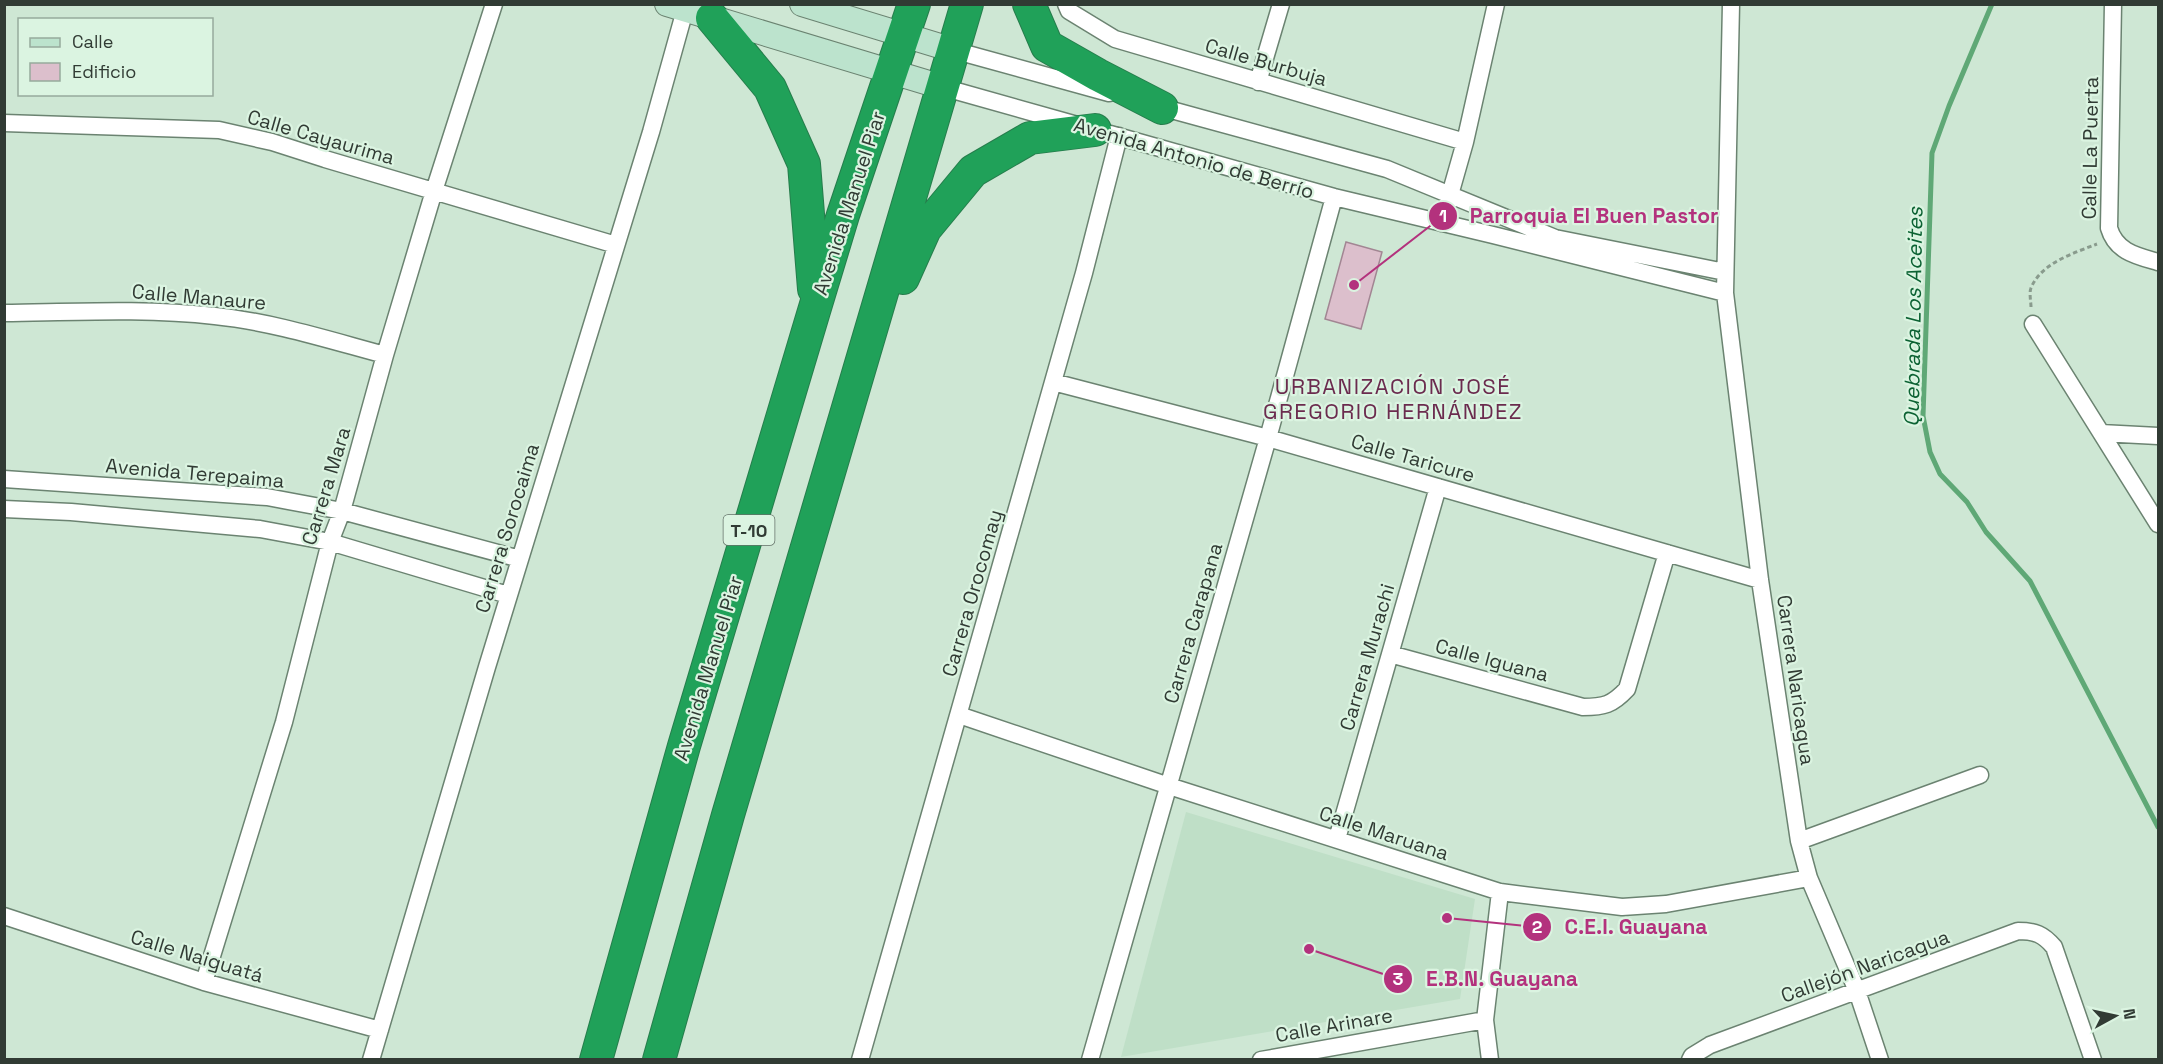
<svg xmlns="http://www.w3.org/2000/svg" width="2163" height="1064" font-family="'Space Grotesk',sans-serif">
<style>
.built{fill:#bfdfc7}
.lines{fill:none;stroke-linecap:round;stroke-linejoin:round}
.stream{stroke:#5fa876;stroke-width:5}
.building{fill:#dcbfcc;stroke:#a28693;stroke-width:1.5}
.street-casing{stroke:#6b8371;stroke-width:19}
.secondary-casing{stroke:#6b8371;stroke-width:26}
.highway-casing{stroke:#267d4c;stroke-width:34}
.path{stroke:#899b8d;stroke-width:3;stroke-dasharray:4.5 3;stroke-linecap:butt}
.street{stroke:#fff;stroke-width:16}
.secondary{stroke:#bce3cd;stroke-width:24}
.highway{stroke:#20a159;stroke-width:32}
.labels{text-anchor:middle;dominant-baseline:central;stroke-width:4.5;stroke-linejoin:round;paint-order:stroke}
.shield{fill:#dbf4e1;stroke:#647268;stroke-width:1.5}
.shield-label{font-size:18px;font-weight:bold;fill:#313b34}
.street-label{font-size:20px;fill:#313b34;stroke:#dbf4e1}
.water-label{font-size:21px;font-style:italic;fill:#0c6233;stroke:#dbf4e1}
.quarter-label{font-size:22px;letter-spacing:1.5px;fill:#6b2b4e;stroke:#dbf4e1}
.leader{fill:none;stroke:#b3327d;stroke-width:2}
.callout-dot{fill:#b3327d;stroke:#dbf4e1;stroke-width:2}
.mark-label{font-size:18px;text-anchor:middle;font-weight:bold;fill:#fff}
.callout-label{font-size:21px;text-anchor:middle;font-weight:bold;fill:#b3327d;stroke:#dbf4e1;stroke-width:4.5;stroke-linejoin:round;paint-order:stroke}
</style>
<rect width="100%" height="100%" fill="#cee7d4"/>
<path class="built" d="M 1186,812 L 1475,899 L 1460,999 L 1121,1057 Z"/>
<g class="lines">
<path class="stream" d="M 1992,4 L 1949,106 L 1932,153 L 1923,416 L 1930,452 L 1940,474 L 1967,502 L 1986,532 L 2030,581 L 2158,827"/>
</g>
<path class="building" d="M 1346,242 L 1382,252 L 1361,329 L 1325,319 Z"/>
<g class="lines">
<defs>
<path id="street" d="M 1066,4 L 1069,11 L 1115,39 L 1465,142
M 1731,4 L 1725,293 L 1760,580 L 1799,841 L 1809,878 L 1857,991 L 1880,1060
M 2113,4 L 2109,228 C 2116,252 2137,256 2158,262
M 953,50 L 1109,93
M 1258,82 L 1281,4
M 942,87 L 1077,125
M 1157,106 L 1387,169 L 1555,238 L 1725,272
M 4,123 L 219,130 L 272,142 L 325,159 L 616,245
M 1110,134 L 1334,197 L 1493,235 L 1725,293
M 1442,223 L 1465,142 L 1496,4
M 4,313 C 75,312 145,308 215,316 C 273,322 329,340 385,355
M 2033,324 L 2158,524
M 1053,382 L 1268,438 L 1760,580
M 2101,433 L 2158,436
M 4,479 L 267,497 L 342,511 L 520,559
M 4,509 L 71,512 L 260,529 L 330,542 L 508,595
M 1390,654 L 1583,707 C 1604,707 1612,705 1627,689 L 1667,553
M 959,715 L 1169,786 L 1500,892 L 1622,907 L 1666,904 L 1809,878
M 1337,839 L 1438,487
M 1799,841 L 1980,775
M 4,916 L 204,982 L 380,1030
M 204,982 L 284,722 L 330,542 L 342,511 L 385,355 L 434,191 L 494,4
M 371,1060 L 487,667 L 651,132 L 685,10
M 860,1060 L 1084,273 L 1119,136
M 1090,1060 L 1268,438 L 1334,197
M 1261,1060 L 1485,1020
M 1490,1060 L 1485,1020 L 1500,892
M 1690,1060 L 1692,1056 L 1710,1045 L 2018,931 C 2035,931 2043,934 2054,947 L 2093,1060"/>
<path id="secondary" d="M 667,4 L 942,87
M 802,4 L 953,50"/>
<path id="highway" d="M 1029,4 L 1047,46 L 1098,75 L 1162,108
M 712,18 L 770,88 L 804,164 L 814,289
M 903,278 L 925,229 L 973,171 L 1030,138 L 1095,130
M 596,1060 L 684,746 L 814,311 L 843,215 L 914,4
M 659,1060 L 728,815 L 967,4"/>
</defs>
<use href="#street" class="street-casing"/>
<use href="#secondary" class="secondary-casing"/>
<use href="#highway" class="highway-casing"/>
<path class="path" d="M 2031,307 C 2031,302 2029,293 2031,288 C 2041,263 2074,253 2097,244"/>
<use href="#street" class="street"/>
<use href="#secondary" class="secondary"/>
<use href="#highway" class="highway"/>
</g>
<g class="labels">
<rect class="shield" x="723.5" y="515" width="51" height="30" rx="4.5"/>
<g class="shield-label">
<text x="749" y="530">T-10</text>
</g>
<g class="street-label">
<text transform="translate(1266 62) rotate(16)">Calle Burbuja</text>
<text transform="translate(321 137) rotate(16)">Calle Cayaurima</text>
<text transform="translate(2090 148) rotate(-89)">Calle La Puerta</text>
<text transform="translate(1194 158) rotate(16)">Avenida Antonio de Berrío</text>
<text transform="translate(849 203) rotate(-72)">Avenida Manuel Piar</text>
<text transform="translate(199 297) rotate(5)">Calle Manaure</text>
<text transform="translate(1413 458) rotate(16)">Calle Taricure</text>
<text transform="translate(195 473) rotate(5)">Avenida Terepaima</text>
<text transform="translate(326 486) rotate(-73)">Carrera Mara</text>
<text transform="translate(507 528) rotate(-73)">Carrera Sorocaima</text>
<text transform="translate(972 593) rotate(-74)">Carrera Orocomay</text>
<text transform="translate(1193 623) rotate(-74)">Carrera Carapana</text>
<text transform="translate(1367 657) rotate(-74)">Carrera Murachi</text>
<text transform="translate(1492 660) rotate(15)">Calle Iguana</text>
<text transform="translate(708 668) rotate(-73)">Avenida Manuel Piar</text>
<text transform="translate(1796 680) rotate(82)">Carrera Naricagua</text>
<text transform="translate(1384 833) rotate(18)">Calle Maruana</text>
<text transform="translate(197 956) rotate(17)">Calle Naiguatá</text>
<text transform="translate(1865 966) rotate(-20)">Callejón Naricagua</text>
<text transform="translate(1334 1025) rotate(-10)">Calle Arinare</text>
</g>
<g class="water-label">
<text transform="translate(1913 317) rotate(-89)">Quebrada Los Aceites</text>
</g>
<g class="quarter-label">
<text x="1393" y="386">URBANIZACIÓN JOSÉ<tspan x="1393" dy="25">GREGORIO HERNÁNDEZ</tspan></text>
</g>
</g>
<path class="leader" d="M1354 285L1443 216M1447 918L1537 927M1309 949L1398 979"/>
<g class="callout-dot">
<circle cx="1354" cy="285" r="6"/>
<circle cx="1447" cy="918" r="6"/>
<circle cx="1309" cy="949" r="6"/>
<circle cx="1443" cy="216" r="15"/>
<circle cx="1537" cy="927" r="15"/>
<circle cx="1398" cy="979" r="15"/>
</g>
<g class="mark-label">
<text x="1443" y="222">1</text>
<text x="1537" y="933">2</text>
<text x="1398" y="985">3</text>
</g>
<g class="callout-label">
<text x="1594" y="223">Parroquia El Buen Pastor</text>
<text x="1636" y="934">C.E.I. Guayana</text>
<text x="1502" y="986">E.B.N. Guayana</text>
</g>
<rect width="2163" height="1064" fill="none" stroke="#313b34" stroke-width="12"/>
<rect x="18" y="18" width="195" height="78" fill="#dbf4e1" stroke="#97aa9c" stroke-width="1.5"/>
<rect x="30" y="38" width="30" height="9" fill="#bce3cd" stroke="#97aa9c" stroke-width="1.5"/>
<text x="72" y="48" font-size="18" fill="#313b34">Calle</text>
<rect x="30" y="63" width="30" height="18" fill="#dcbfcc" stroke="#97aa9c" stroke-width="1.5"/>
<text x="72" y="78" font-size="18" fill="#313b34">Edificio</text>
<g transform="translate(2115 1016) rotate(82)" stroke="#dbf4e1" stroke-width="4.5" paint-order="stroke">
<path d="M0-4.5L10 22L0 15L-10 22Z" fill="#313b34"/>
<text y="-9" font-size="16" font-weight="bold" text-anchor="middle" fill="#313b34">N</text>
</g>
</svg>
